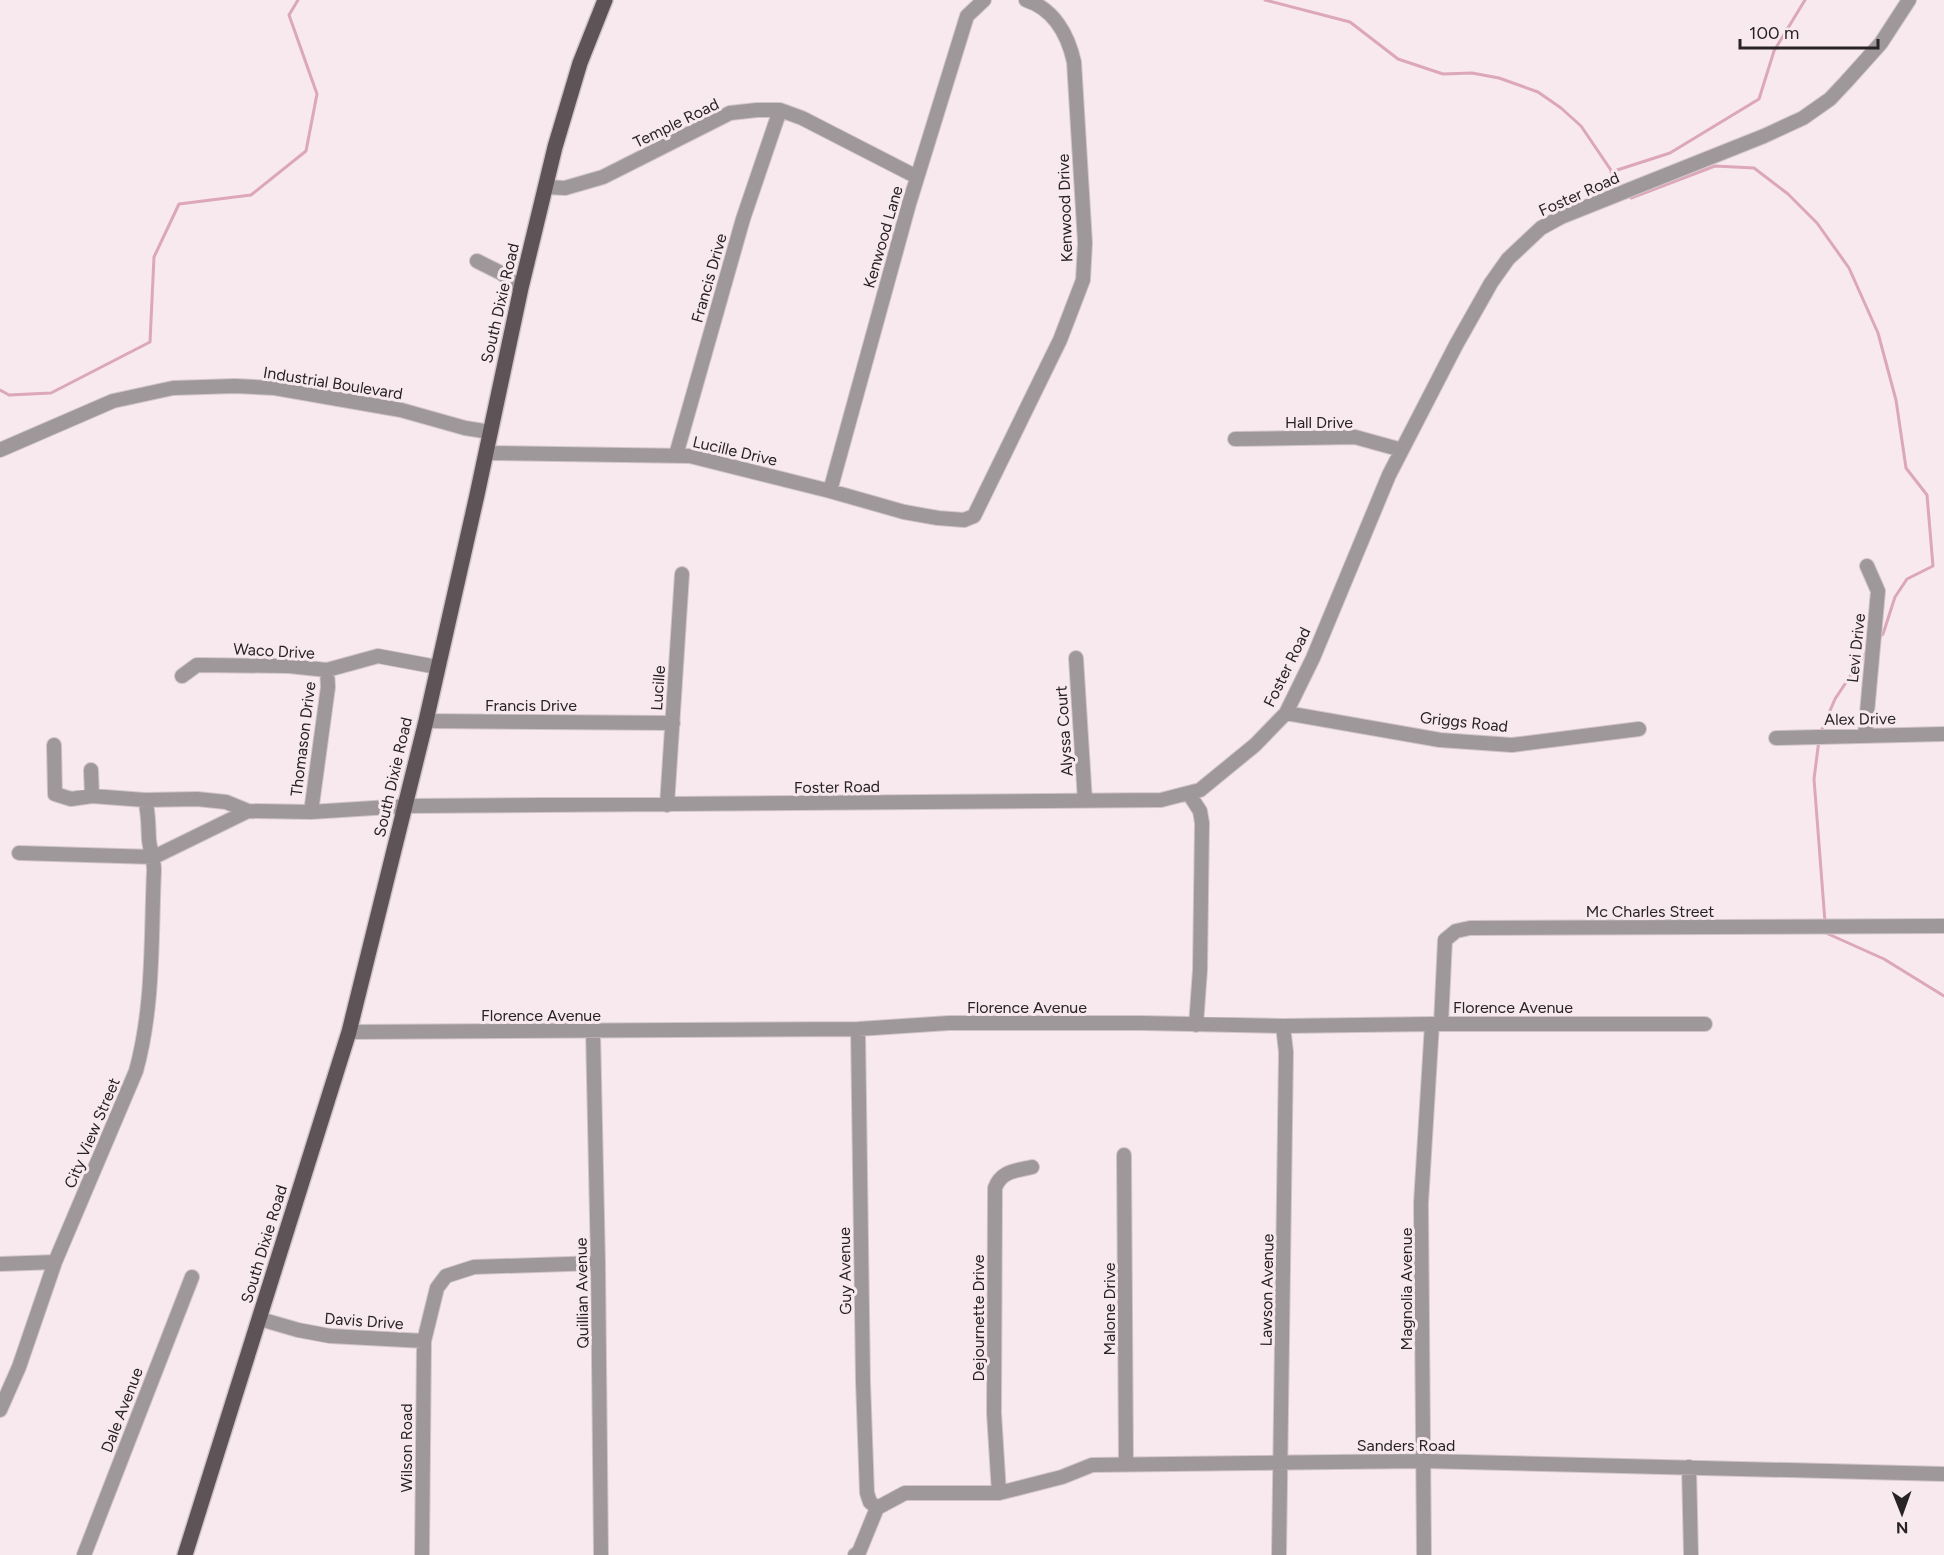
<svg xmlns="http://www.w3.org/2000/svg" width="1944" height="1555" font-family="Figtree,sans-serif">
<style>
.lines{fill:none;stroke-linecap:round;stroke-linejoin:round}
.stream{stroke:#dca7b9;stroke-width:3}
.minor-casing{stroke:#d2c5c9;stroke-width:16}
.major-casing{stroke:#d2c5c9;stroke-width:18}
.minor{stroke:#9e989a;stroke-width:14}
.major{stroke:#5e5457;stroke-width:15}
.labels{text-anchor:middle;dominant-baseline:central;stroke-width:6;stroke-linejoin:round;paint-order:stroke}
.street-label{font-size:16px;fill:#282324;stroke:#f7e9ed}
</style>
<rect width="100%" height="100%" fill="#f7e9ed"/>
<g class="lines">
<path class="stream" d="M 1265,0 L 1350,22 L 1398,59 L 1443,74 L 1472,73 L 1499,78 L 1538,92 L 1561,108 L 1581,126 L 1621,185
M 1611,172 L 1670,153 L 1759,99 L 1774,51 L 1805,0
M 1631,198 L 1715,166 L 1754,168 L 1788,194 L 1817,223 L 1849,268 L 1878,333 L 1896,400 L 1906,468 L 1927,495 L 1933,566 L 1907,579 L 1895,597 L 1883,634 L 1879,637
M 0,390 L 9,395 L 51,393 L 150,342 L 154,257 L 179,204 L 251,195 L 306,151 L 317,94 L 289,15 L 298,0
M 1820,734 L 1835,699 L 1867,651
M 1819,740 L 1814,779 L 1825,922
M 1825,931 L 1826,933 L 1884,959 L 1944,996"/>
<defs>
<path id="minor" d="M 546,187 L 565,188 L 603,177 L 730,113 L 757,110 L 780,110 L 802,118 L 917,177
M 477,261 L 501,273 L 521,288
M 1235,439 L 1355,437 L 1402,450
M 0,450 L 113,401 L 173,388 L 235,386 L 275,388 L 401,410 L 465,428 L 490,432
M 486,453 L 690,456 L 830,491 L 904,512 L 938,518 L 964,520 L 974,516 L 1060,340 L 1083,280 L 1085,243 L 1074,62 C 1068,35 1054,9 1026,0
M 676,455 L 743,219 L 780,110
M 830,491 L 909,204 L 967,16 L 984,0
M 1076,658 L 1085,801
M 182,676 L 197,665 L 289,666 L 327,670 L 378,656 L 437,667
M 1286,713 L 1440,740 L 1512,745 L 1639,729
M 426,721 L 673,723
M 1865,735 L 1878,591 L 1867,566
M 1776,738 L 1944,734
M 54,745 L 55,794 L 71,799 L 92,796 L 145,800 L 197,799 L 226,802 L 248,811 L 311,812 L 405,806 L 1161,800 L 1200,790 L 1255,745 L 1286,713 L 1313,658 L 1389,475 L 1456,345 L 1491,283 L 1508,259 L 1541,228 L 1561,217 L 1764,136 L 1803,118 L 1830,99 L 1846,82 L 1881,43 L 1909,0
M 91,770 L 92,796
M 1189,794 L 1200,811 L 1202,823 L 1200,970 L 1196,1025
M 667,805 L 682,574
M 311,812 L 328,687 L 327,670
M 19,853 L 154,857 L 248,811
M 1441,1024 L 1445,940 L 1456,931 L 1470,928 L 1944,926
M 858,1029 L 863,1382 L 867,1493 L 870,1502 L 877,1508
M 593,1031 L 598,1263 L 601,1555
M 349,1032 L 858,1029 L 949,1023 L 1142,1023 L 1283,1026 L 1432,1024 L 1705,1024
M 1124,1155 L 1126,1464
M 0,1264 L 55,1262
M 260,1319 L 298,1330 L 330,1336 L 424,1341
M 0,1410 L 19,1367 L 55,1262 L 136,1071 C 154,1006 151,936 154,870 C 154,859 150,850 149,840 C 148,826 149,814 145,800
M 1689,1467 L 1691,1555
M 999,1493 L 994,1413 L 995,1188 C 1001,1171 1015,1171 1032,1167
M 877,1508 L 905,1493 L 999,1493 L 1062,1477 L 1092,1465 L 1424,1461 L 1944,1474
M 84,1555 L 192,1277
M 422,1555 L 424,1341 L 437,1288 L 446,1276 L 474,1267 L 598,1263
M 855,1555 L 859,1552 L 877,1508
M 1279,1555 L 1286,1052 L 1283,1026
M 1424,1555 L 1421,1203 L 1432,1024"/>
<path id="major" d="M 185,1555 L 349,1032 L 426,721 L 477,495 L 521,288 L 555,147 L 580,63 L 605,0"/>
</defs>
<use href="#minor" class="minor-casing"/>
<use href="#major" class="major-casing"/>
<use href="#minor" class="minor"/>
<use href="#major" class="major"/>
</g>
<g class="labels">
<g class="street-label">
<text transform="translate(676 123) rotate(-26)">Temple Road</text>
<text transform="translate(1579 194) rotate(-24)">Foster Road</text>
<text transform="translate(1065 208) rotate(-92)">Kenwood Drive</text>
<text transform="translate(883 237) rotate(-74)">Kenwood Lane</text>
<text transform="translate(709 278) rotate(-74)">Francis Drive</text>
<text transform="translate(500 303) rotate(-77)">South Dixie Road</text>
<text transform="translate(333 383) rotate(9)">Industrial Boulevard</text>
<text x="1319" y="422">Hall Drive</text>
<text transform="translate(735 451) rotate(13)">Lucille Drive</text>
<text transform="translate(1856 648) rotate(-84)">Levi Drive</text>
<text transform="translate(274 651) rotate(3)">Waco Drive</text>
<text transform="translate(1287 667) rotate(-64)">Foster Road</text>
<text transform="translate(658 688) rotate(-86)">Lucille</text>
<text x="531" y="705">Francis Drive</text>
<text transform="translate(1860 719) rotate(-1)">Alex Drive</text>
<text transform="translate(1464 722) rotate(6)">Griggs Road</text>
<text transform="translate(1064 731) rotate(-94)">Alyssa Court</text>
<text transform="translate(303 739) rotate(-83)">Thomason Drive</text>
<text transform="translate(393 777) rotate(-77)">South Dixie Road</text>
<text transform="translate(837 787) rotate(-1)">Foster Road</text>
<text x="1650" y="911">Mc Charles Street</text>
<text x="1027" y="1007">Florence Avenue</text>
<text x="1513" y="1007">Florence Avenue</text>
<text x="541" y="1015">Florence Avenue</text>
<text transform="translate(92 1133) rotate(-67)">City View Street</text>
<text transform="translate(264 1244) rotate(-73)">South Dixie Road</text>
<text transform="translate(845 1271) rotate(-91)">Guy Avenue</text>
<text transform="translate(1406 1289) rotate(-90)">Magnolia Avenue</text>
<text transform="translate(1267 1290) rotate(-89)">Lawson Avenue</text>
<text transform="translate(582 1293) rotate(-91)">Quillian Avenue</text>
<text transform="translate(1109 1309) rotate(-90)">Malone Drive</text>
<text transform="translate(978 1318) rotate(-90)">Dejournette Drive</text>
<text transform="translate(364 1321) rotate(4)">Davis Drive</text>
<text transform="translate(122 1410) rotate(-69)">Dale Avenue</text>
<text x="1406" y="1445">Sanders Road</text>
<text transform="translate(406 1448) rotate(-90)">Wilson Road</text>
</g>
</g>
<g transform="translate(1902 1513) rotate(179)" stroke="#f7e9ed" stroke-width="4.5" paint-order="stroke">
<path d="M0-4.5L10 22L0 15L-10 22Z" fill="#282324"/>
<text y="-9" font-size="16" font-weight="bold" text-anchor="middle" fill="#282324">N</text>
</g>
<path d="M1740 39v9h138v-9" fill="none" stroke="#282324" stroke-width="3"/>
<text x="1749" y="39" font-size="18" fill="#282324" stroke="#f7e9ed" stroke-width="4.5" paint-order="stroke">100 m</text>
</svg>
